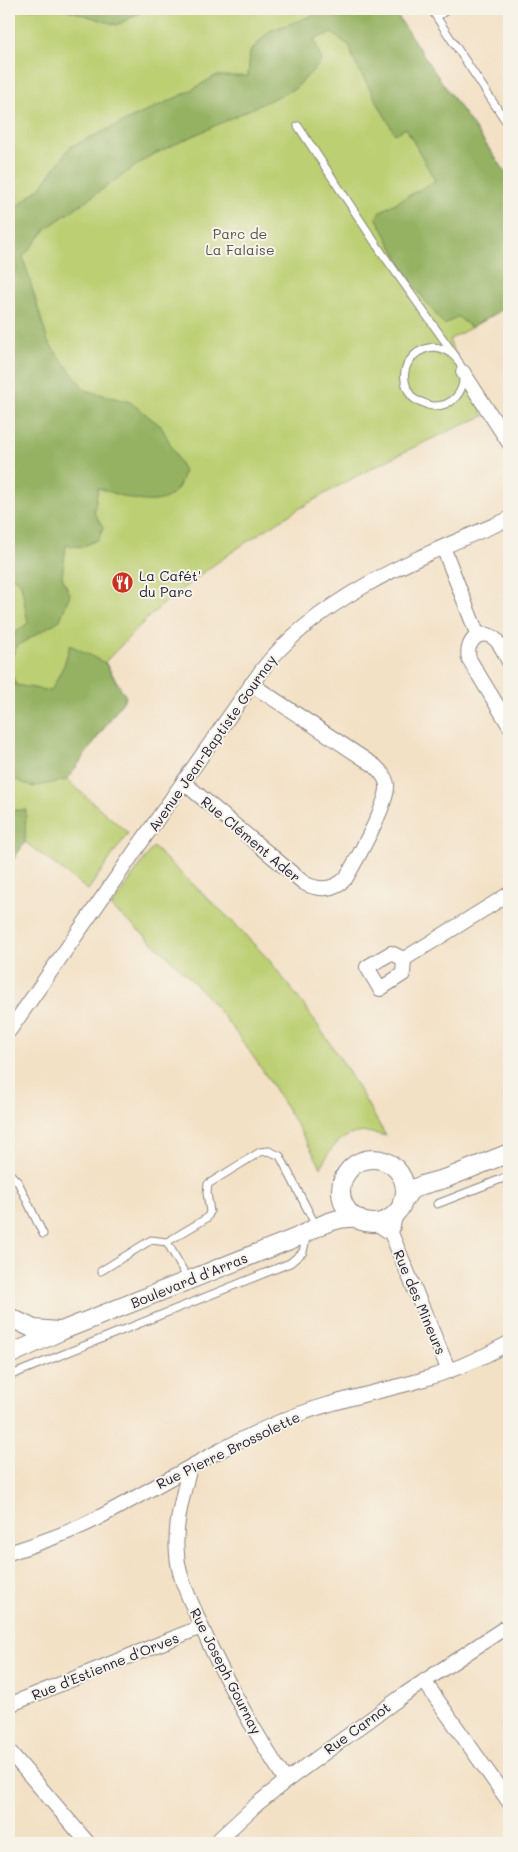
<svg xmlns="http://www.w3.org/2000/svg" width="518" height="1852" font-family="Mali,sans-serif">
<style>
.green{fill:#bccf72;stroke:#6f7856}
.forest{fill:#95b264;stroke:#5c6a50}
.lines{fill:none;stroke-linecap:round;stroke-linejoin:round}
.service-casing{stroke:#8a8280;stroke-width:9}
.minor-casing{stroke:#8a8280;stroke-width:16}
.tertiary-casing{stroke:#8a8280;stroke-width:20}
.service{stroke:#fff;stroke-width:7}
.minor{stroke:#fff;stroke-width:14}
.tertiary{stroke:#fff;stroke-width:18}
.labels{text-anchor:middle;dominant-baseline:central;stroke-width:4;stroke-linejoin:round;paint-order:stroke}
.park-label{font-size:14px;fill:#50564c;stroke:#f7f3e8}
.poi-label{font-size:14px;fill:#22223b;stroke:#f7f3e8;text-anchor:start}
.street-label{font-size:14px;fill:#22223b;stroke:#f7f3e8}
</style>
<rect width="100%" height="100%" fill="#f7f3e8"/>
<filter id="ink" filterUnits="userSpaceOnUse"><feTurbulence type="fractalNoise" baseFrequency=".02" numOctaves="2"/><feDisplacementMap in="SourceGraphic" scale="10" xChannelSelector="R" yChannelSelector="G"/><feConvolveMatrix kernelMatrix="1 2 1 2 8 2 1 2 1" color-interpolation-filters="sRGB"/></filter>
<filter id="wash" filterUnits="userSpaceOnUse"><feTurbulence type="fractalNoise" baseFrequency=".0096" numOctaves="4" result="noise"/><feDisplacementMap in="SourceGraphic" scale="20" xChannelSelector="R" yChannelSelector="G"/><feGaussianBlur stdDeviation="1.12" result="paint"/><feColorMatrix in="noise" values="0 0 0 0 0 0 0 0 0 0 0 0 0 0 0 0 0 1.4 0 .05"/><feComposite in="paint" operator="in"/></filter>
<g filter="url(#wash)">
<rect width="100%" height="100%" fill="#f3e1c6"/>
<path class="green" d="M 9,9 L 393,9 L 429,64 L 509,177 L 509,306 L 449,340 L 484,416 C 371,463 256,527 161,606 C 141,623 123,644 105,662 L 126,697 L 67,780 L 128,833 L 88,890 L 25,842 L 9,866 Z
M 153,847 L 230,919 L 270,961 L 306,1008 L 344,1064 L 386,1136 C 353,1126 335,1137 321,1167 C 285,1104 247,1040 198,987 C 172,958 141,932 111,907 Z"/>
<path class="forest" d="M 64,9 L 147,9 L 117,25 Z
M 331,9 L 340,9 L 351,17 L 367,9 L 393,9 L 429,64 L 509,177 L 509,306 L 471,327 L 458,317 L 444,325 L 411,282 L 376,217 L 381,211 L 435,181 L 406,128 L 395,134 L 353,59 L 350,46 L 332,33 L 314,39 L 322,61 L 296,88 L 150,156 L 47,228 L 23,257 L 48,342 L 85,390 L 130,402 L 161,426 L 184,471 C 182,476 181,482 179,486 C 162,515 121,495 98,488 L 94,512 L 103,527 L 99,539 L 82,547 L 66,545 L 62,577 L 70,594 L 60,620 L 17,646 L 9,664 L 9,638 L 28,623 L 21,583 L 9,575 L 9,213 L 41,187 L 70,147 L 188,92 L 215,76 L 248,76 L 250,52 L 269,31 Z
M 70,645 L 105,663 L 126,697 L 67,780 L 33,787 L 9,777 L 9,669 L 16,685 L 51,691 L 64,665 Z
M 9,810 L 26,810 L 25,842 L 9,866 Z"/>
</g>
<g filter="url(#ink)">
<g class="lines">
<defs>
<path id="service" d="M 431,9 L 509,126
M 437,17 L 448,9
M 298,126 L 382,253 L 456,357
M 433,347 C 474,351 472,406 434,406 C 430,406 427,405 424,403 C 421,402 419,401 416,400 C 412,398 409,393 407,388 C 399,368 412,350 433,347 Z
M 9,1173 L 18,1182 L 43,1234
M 437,1204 L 509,1176
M 167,1242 L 189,1281
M 101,1271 L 151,1240 L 167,1242 L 207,1218 L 210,1212 L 207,1193 L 208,1184 L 260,1152 L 269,1151 L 280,1156 L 316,1226
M 9,1376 L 290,1263 L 303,1252 L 307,1233"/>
<path id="minor" d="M 463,372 L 509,443
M 443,547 L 478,636
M 509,662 C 505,654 501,644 494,638 C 478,627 465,644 469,659 L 509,725
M 183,782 L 304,883 C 319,891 334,890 346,878 C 356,861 389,802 387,785 C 386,777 380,771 375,766 L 251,684
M 391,953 L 404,959 L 403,974 L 380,989 L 367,967 Z
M 404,959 L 509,894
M 9,1031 L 261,671 C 319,595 424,555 509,519
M 396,1213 L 391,1233 L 449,1371
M 374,1222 L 391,1233
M 190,1467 C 183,1495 174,1525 177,1554 C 178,1573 186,1591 194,1609 C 218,1669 251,1726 286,1781
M 9,1553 C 36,1544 64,1535 90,1522 C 153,1490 212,1451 277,1423 C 322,1403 371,1394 418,1381 C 450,1372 480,1359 509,1343
M 424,1681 L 509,1802
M 9,1705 L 201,1627
M 9,1751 L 88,1843
M 215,1843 L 257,1804 L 286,1781 L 405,1694 L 509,1625"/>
<path id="tertiary" d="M341 1191a32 32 0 1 1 64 0a32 32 0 1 1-64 0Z
M 402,1202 L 411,1190 L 422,1185 L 447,1178 L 509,1153
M 9,1317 L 34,1329 L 58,1331
M 9,1355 L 61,1331 L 295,1238 C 316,1228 333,1216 358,1218"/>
</defs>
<use href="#service" class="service-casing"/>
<use href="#minor" class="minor-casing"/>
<use href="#tertiary" class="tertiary-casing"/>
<use href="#service" class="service"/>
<use href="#minor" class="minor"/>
<use href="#tertiary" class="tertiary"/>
</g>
</g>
<defs>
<symbol id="restaurant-disc" viewBox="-11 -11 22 22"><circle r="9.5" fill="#c8321e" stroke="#f7f3e8"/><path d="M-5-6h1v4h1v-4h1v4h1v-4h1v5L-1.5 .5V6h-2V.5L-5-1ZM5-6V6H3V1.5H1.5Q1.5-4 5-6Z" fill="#fff"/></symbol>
</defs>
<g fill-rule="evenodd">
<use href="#restaurant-disc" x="110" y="570" width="25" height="25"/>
</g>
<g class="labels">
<g class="park-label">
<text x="240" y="233">Parc de<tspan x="240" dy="16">La Falaise</tspan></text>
</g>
<g class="poi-label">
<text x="139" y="575">La Cafét'<tspan x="139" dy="16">du Parc</tspan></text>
</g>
<g class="street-label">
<text transform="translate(212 743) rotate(-55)">Avenue Jean-Baptiste Gournay</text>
<text transform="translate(251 839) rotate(40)">Rue Clément Ader</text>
<text transform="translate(189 1280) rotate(-22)">Boulevard d'Arras</text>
<text transform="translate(420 1302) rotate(67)">Rue des Mineurs</text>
<text transform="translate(228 1450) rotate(-26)">Rue Pierre Brossolette</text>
<text transform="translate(105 1666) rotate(-22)">Rue d'Estienne d'Orves</text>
<text transform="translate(226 1671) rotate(63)">Rue Joseph Gournay</text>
<text transform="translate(357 1728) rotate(-36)">Rue Carnot</text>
</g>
</g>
<rect width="518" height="1852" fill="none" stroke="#f7f3e8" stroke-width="30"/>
</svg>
